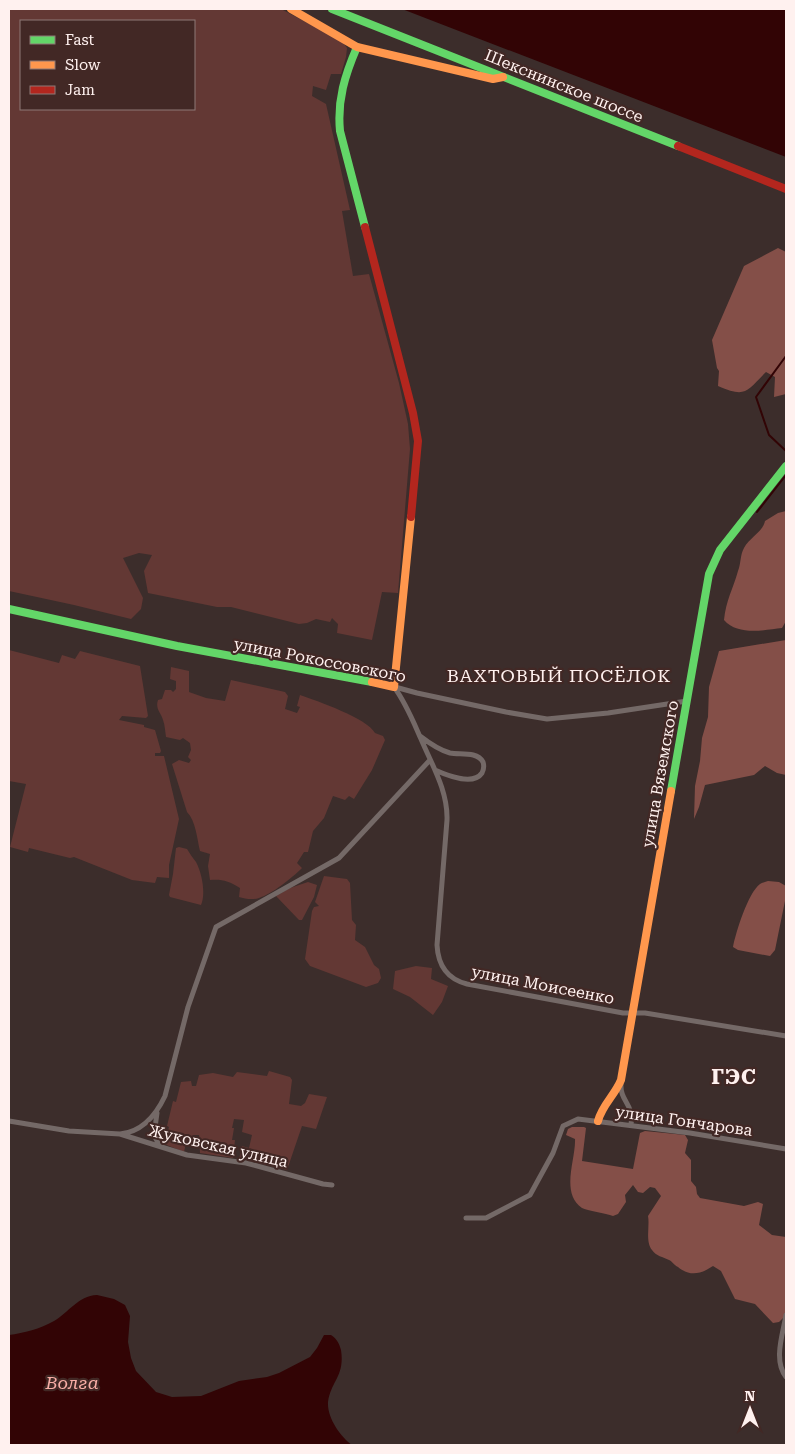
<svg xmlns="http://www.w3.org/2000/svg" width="795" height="1454" font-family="'Roboto Serif',serif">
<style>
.green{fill:#633834;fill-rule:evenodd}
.forest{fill:#844f48}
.water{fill:#320405}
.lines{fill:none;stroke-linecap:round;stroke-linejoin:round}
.stream{stroke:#320405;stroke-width:2}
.street{stroke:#746967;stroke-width:5}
.fast{stroke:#63d668;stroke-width:8}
.slow{stroke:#ff974d;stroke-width:8}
.jam{stroke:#b3261e;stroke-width:8}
.labels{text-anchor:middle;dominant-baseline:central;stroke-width:4.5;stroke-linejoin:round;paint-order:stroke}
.street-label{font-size:16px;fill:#fff1ef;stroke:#422825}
.neighbourhood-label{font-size:18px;letter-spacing:1px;fill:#fff1ef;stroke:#422825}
.water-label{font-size:18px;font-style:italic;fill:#f7ada5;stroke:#422825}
.district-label{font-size:21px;font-weight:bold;letter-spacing:1px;fill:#fff1ef;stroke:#422825}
</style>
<rect width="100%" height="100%" fill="#3c2d2b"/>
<path class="green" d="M 9,9 L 281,9 L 342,41 L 347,48 L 346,57 L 341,74 L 331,74 L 326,90 L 313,86 L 312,96 L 326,104 L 350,210 L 342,211 L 353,276 L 369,274 L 399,383 L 408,424 L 410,449 L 398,593 L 382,592 L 372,640 L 337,633 L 338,624 L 332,618 L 330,622 L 316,619 L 307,623 L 299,624 L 231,607 L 217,607 L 148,593 L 144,571 L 152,555 L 139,553 L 123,558 L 143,598 L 141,609 L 131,619 L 74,605 L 9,591 ZM 21,21 L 194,21 L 194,109 L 21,109 Z
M 9,650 L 59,663 L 62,655 L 75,659 L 80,651 L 140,666 L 148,716 L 146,718 L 122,716 L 119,720 L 144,725 L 144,727 L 155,730 L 161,751 L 160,753 L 155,753 L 155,756 L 164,756 L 179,819 L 169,865 L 169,878 L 157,877 L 155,883 L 132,880 L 74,857 L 70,858 L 29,848 L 28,852 L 10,847 L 26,784 L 9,781 Z
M 171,667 L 189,671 L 189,692 L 206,698 L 225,701 L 231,680 L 285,692 L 288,696 L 285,709 L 297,713 L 300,707 L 297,706 L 300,695 C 317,701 367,718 375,733 L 383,736 L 385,740 L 372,770 L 354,799 L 349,796 L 345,800 L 333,796 L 324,818 L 313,831 L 308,852 L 304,852 L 297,863 L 302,868 C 292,878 272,894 259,898 C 253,900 245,899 239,897 L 240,888 C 229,881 222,879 210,880 L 208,866 L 210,854 L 200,851 C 197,839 196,821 187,812 L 172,764 L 179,760 L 189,763 L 191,760 L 188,757 L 191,750 L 190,743 L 183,738 L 180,740 L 166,737 C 165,731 165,725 163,720 C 161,712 155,709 158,700 L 162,699 L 165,690 L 171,690 L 173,692 L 176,689 L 176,681 L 170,679 Z
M 179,847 L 187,849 C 190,854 193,858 196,862 C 202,873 206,894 201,905 L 170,897 L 169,895 L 173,874 L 176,848 Z
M 324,876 L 347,879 L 350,883 L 352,920 L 356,925 L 355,940 L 365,947 L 374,965 L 379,969 L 381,978 L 378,983 L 366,987 L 310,966 L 305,959 L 312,911 L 314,907 L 319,906 L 315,902 Z
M 308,882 L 317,885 L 314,897 L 302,920 L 299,920 L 276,896 L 290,888 Z
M 416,966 L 432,968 L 431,979 L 448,986 L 442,1002 L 433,1015 L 410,997 L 393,989 L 395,971 Z
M 269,1071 L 290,1077 L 292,1080 L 289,1104 L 301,1106 L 305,1103 L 309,1094 L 327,1097 L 316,1129 L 302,1126 L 287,1170 L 246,1160 L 245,1154 L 242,1160 L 239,1159 L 242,1146 L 249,1148 L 252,1135 L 242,1132 L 244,1120 L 234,1119 L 232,1128 L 234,1128 L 232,1140 L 235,1140 L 233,1158 L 200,1153 L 199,1135 L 193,1135 L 192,1139 L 187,1138 L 184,1152 L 164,1144 L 169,1127 L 167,1126 L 173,1101 L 176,1102 L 181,1082 L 191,1081 L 192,1086 L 196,1086 L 199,1075 L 213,1073 L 233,1077 L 237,1072 L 267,1076 Z"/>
<path class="forest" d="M 778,248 L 786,252 L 786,394 L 774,397 L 775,377 L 766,372 C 746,392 746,398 718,386 L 719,371 L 717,368 L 712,340 L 744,266 Z
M 786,511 L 786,621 L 782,628 C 764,630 738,636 724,620 C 726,600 733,589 738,571 C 741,564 740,555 744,548 C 749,538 763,532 765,521 L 778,513 Z
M 786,640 L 786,775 L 777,773 L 765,766 L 754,775 L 705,785 L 699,807 L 694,819 L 695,786 L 700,761 L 702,738 L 708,717 L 709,687 L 719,651 Z
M 768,881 L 779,882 L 786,886 L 786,896 L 775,950 L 770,956 L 738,950 L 733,947 C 736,932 748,893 760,884 C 762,883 765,882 768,881 Z
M 572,1127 L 584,1127 L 586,1128 L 582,1161 L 633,1169 L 640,1133 L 645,1131 L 685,1135 L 688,1140 L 685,1153 L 691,1160 L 691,1181 L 696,1187 L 697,1194 L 700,1198 L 744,1206 L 758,1202 L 763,1204 L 759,1225 L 772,1235 L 786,1237 L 786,1321 L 784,1317 L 779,1322 L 773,1323 L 755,1304 L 735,1299 L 721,1271 L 713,1266 C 701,1274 690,1277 678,1267 C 674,1265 672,1261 669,1260 C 663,1257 656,1256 652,1250 C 645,1241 650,1226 648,1216 L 661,1196 L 655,1188 L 650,1187 L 643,1193 L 638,1192 L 633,1185 L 625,1195 L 626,1202 L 618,1214 L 613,1216 C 606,1213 587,1211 582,1208 C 560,1193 576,1159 575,1139 L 566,1135 L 568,1129 Z"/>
<path class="water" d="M 402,9 L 786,9 L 786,157 Z
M 97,1295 L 114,1299 L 125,1305 L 130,1316 L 128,1342 L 131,1358 L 136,1371 L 156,1392 L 172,1397 L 201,1396 L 239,1381 L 267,1377 L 279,1373 L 310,1357 L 317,1348 L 324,1335 L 331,1335 C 337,1339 339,1343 341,1350 C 345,1376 331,1381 328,1402 C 327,1418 341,1437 352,1445 L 9,1445 L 9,1335 C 24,1333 40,1329 54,1321 C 68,1313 78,1296 97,1295 Z"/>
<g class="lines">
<path class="stream" d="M 786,356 L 756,397 L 769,435 L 786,451
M 757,512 L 786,475"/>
<path class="street" d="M 394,687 C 406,703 413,721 421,739 C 432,765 448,791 447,820 L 437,945 C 438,965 447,979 467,984 L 623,1013 L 645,1013 L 786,1036
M 395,687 L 417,693 L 506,712 L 547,719 L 608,713 L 687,701
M 420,736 C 429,743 439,750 450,753 C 460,755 477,751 483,762 C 484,765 484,769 482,773 C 473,786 446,775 435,770
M 621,1084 C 620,1102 634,1103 631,1125
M 157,1113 L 154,1135 L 159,1145
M 9,1121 L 69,1131 L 120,1134 L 187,1155 L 246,1163 L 323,1184 L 332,1185
M 120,1134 C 142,1132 156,1115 165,1096 L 188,1007 L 216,927 L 339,858 L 430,760
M 466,1218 L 486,1218 L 530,1195 L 553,1153 L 563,1126 L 578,1119 L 690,1133 L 786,1149
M 786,1315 C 783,1334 773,1360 786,1377"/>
<path class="fast" d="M 332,9 L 678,146
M 357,47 C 345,75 337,100 340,131 L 365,227
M 9,609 L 177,646 L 372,682
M 671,791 L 709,574 L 720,550 L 786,466"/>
<path class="slow" d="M 291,9 L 357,47 L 493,79 L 503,77
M 372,682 L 394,687 L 411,517
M 598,1121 C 602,1105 615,1095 621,1080 L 671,791"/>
<path class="jam" d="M 678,146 L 786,189
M 365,227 L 413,413 L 418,441 L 411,517"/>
</g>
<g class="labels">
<g class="street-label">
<text transform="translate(564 86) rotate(22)">Шекснинское шоссе</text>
<text transform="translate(320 660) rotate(11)">улица Рокоссовского</text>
<text transform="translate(660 774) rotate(-80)">улица Вяземского</text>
<text transform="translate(543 985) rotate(11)">улица Моисеенко</text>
<text transform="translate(684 1121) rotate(8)">улица Гончарова</text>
<text transform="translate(218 1146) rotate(13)">Жуковская улица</text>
</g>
<g class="neighbourhood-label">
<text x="559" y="675">ВАХТОВЫЙ ПОСЁЛОК</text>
</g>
<g class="water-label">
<text x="72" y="1382">Волга</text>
</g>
<g class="district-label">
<text x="734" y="1077">ГЭС</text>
</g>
</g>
<rect width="795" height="1454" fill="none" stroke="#fff1ef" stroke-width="20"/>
<rect x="20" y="20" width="175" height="90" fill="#422825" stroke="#8e7876"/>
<rect x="30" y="36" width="25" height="8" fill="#63d668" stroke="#8e7876"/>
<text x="65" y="45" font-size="15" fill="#fff1ef">Fast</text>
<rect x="30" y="61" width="25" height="8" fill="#ff974d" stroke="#8e7876"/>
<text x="65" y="70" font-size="15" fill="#fff1ef">Slow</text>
<rect x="30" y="86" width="25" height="8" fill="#b3261e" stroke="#8e7876"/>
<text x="65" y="95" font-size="15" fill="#fff1ef">Jam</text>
<g transform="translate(750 1409)" stroke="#422825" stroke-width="4" paint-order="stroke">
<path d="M0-4L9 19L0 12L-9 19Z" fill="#fff1ef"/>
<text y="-8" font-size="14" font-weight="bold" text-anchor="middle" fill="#fff1ef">N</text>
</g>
</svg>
